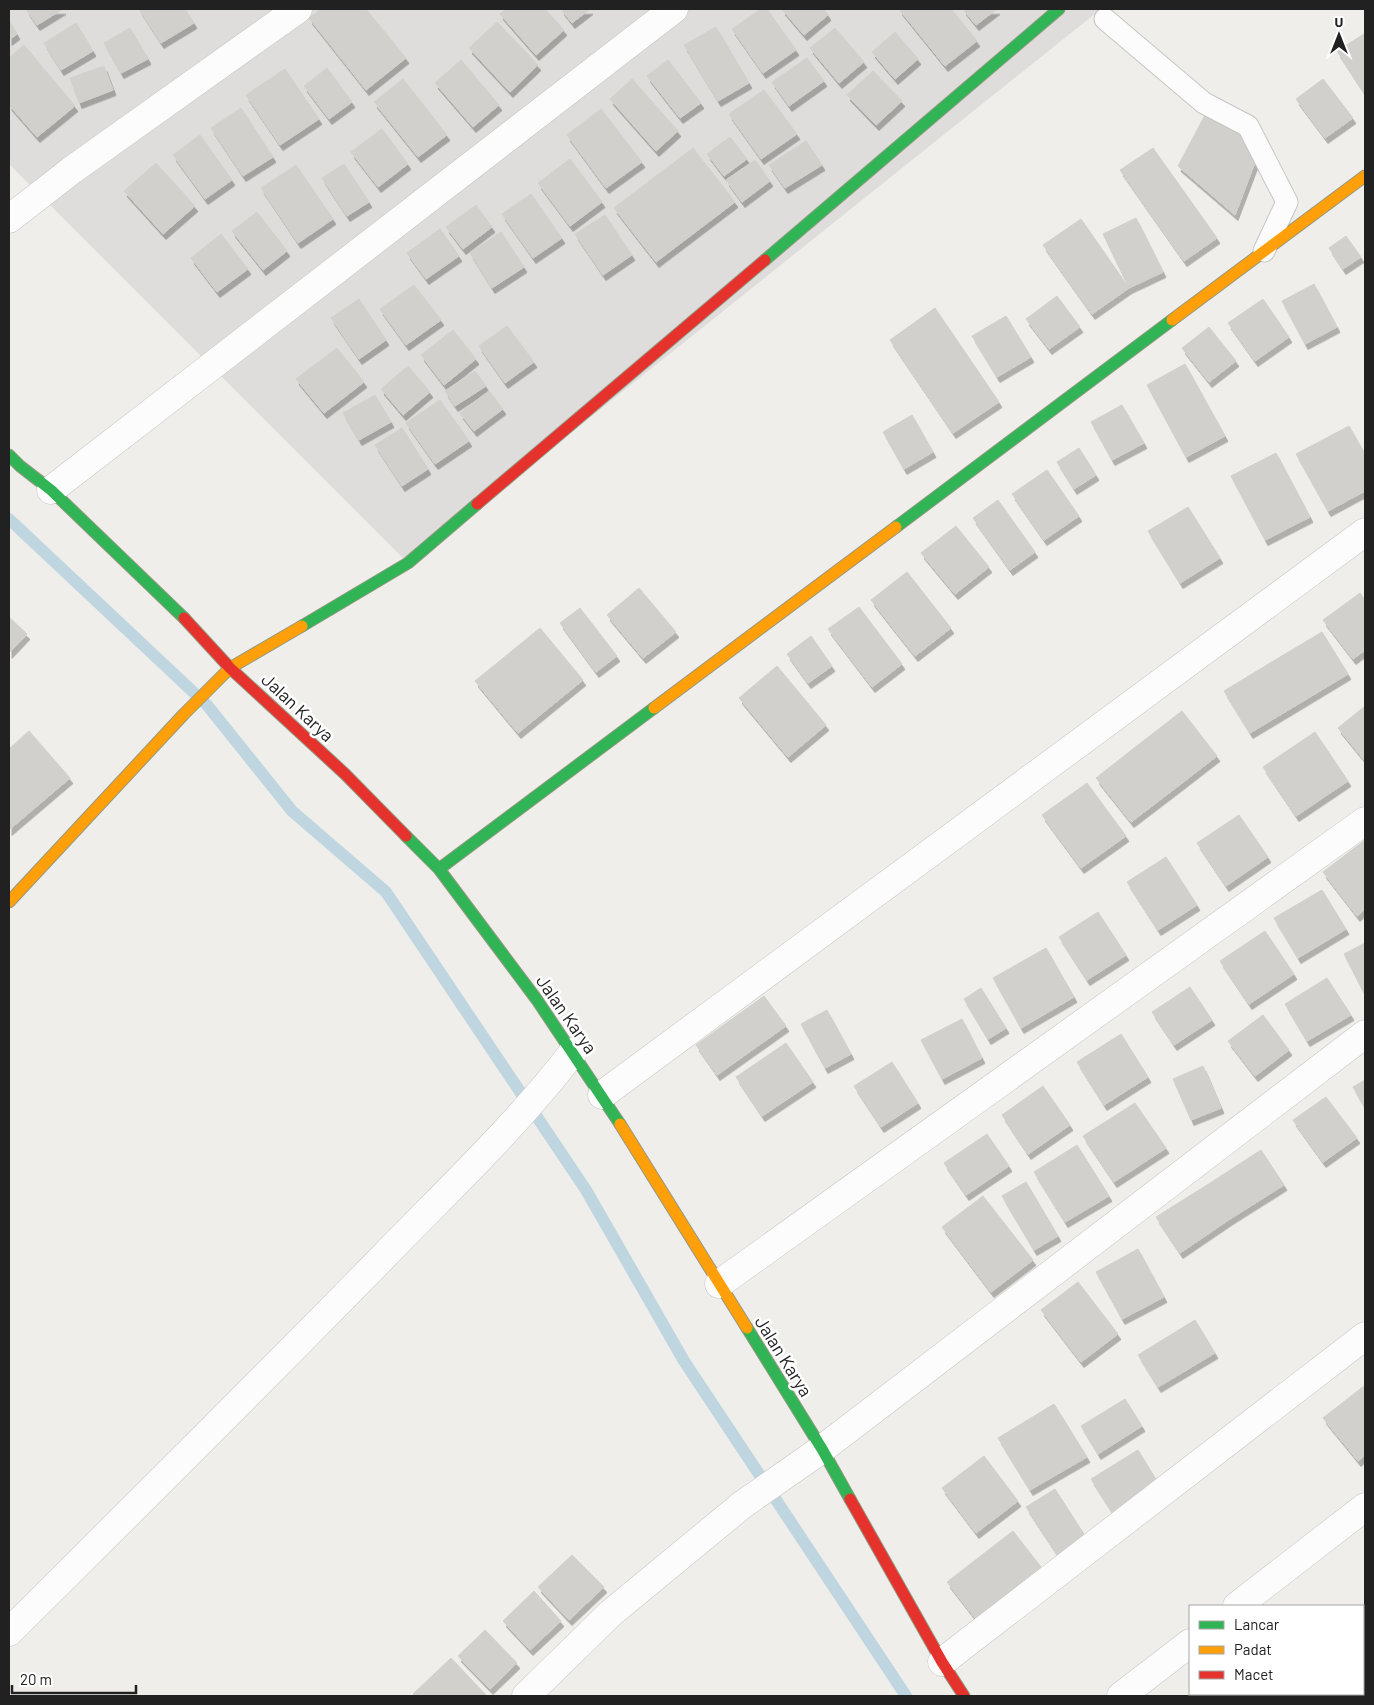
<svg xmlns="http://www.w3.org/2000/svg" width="1374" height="1705" font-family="Barlow,sans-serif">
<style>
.residential{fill:#dedddb}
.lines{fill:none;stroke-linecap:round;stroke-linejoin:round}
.stream{stroke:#bfd5e0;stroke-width:12}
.building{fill:#d2d0cd;stroke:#d2d0cb;filter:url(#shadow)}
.lane-casing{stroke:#c6c6c4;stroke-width:23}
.street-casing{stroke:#c6c6c4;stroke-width:29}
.fast-casing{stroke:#949982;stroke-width:13}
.slow-casing{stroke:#949982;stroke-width:13}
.jam-casing{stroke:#949982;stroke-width:13}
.lane{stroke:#fdfcfc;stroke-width:21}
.street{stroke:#fdfcfc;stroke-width:28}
.fast{stroke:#30b455;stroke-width:11}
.slow{stroke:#ff9f0a;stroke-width:11}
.jam{stroke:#e5322d;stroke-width:11}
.labels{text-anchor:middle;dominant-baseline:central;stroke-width:5;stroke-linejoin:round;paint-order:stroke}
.street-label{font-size:18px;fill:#212121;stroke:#fff}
</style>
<defs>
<filter id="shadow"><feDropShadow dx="3" dy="5.5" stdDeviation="0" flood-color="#0004"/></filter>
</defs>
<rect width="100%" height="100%" fill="#efeeea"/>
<path class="residential" d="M 9,9 L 1101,9 L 408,563 L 9,164 Z"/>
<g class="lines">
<path class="stream" d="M 9,519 L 207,705 L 292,811 L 386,892 L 586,1190 L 684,1361 L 906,1696"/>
</g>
<path class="building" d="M 26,9 L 63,9 L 37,25 Z
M 139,9 L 185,9 L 194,23 L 161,43 Z
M 321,9 L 366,9 L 406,58 L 366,90 L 309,18 Z
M 506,9 L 545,9 L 564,30 L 536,55 L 500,14 Z
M 561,9 L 590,9 L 572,23 Z
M 761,9 L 767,9 L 796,50 L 763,73 L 732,29 Z
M 782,9 L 824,9 L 828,15 L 804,35 Z
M 899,9 L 951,9 L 977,41 L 945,66 Z
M 963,9 L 997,9 L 976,25 Z
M 9,21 L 17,34 L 9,40 Z
M 497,22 L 538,65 L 510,92 L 469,48 Z
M 76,23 L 93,51 L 61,70 L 44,43 Z
M 716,27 L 749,83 L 718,101 L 684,45 Z
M 130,28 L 148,59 L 121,73 L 104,43 Z
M 835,28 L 864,62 L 839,83 L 810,48 Z
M 895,32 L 918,59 L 895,79 L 872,52 Z
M 1364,34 L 1365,37 L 1365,94 L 1337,51 Z
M 24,45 L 75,106 L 37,137 L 9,105 L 9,58 Z
M 807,58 L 824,81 L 789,106 L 772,82 Z
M 461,60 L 499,105 L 473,127 L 435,83 Z
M 668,60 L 701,103 L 680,118 L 647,76 Z
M 104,66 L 113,90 L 79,103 L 70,78 Z
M 327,68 L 352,102 L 329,119 L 304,86 Z
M 285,69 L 319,119 L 280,145 L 246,95 Z
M 873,71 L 902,101 L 876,125 L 847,95 Z
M 403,79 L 447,135 L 418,157 L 374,102 Z
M 632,79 L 678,131 L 656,151 L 610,99 Z
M 1323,79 L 1353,118 L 1325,138 L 1296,99 Z
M 764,90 L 797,134 L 761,159 L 729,114 Z
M 241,108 L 273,157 L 243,176 L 211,128 Z
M 601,109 L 642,162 L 606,188 L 567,135 Z
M 1205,115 L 1249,138 L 1257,157 L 1235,215 L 1178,166 Z
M 382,129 L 408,164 L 378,187 L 351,152 Z
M 200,135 L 232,180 L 205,199 L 173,155 Z
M 730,137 L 747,159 L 724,176 L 707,154 Z
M 806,141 L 822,165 L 785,188 L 769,165 Z
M 693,148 L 735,202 L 656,262 L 614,208 Z
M 1153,148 L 1217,238 L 1184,261 L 1120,170 Z
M 570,159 L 602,202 L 570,226 L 538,183 Z
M 755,160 L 770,181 L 742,202 L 726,180 Z
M 156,163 L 195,206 L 163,234 L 124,191 Z
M 344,164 L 369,202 L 347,216 L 322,178 Z
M 296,165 L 333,219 L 298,243 L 261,188 Z
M 531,194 L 562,238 L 533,258 L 502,214 Z
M 476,205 L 492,227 L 463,249 L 446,227 Z
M 257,212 L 287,251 L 263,270 L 232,231 Z
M 605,215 L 632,255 L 603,275 L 575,234 Z
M 1136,218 L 1163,272 L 1129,288 L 1103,234 Z
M 1081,219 L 1129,288 L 1092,314 L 1043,245 Z
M 440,229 L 459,256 L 426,279 L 407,253 Z
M 501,232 L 524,267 L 492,288 L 470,253 Z
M 221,234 L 248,269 L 217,292 L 191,258 Z
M 1346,236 L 1361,257 L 1343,269 L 1329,248 Z
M 1314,284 L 1337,327 L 1305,344 L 1282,301 Z
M 414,285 L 441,320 L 406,345 L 380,309 Z
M 1057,296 L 1080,327 L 1049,349 L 1026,319 Z
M 359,299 L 386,340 L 359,359 L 331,318 Z
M 1263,299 L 1289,337 L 1255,361 L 1228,323 Z
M 935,308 L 999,402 L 953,433 L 890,340 Z
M 1006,316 L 1031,357 L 997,377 L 972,336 Z
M 507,326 L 534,362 L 505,383 L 479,346 Z
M 1209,327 L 1236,361 L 1209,382 L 1182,348 Z
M 453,330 L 476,359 L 444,385 L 421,355 Z
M 337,348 L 364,382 L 324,413 L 296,379 Z
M 1185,364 L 1225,436 L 1186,457 L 1147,385 Z
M 408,366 L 430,392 L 403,415 L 381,389 Z
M 475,371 L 486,386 L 455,406 L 445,391 Z
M 489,391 L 503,409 L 474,431 L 460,413 Z
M 375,395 L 391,422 L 359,440 L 343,413 Z
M 440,400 L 469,441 L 435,464 L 406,423 Z
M 1122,405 L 1144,443 L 1112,460 L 1091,422 Z
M 912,415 L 933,452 L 904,469 L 883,432 Z
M 1349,426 L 1365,454 L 1365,491 L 1328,511 L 1296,454 Z
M 402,428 L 428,469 L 402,486 L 375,445 Z
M 1079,448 L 1096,475 L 1074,489 L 1057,462 Z
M 1276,453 L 1310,517 L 1265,540 L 1231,476 Z
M 1047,470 L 1079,516 L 1044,540 L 1012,494 Z
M 998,500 L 1035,552 L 1010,570 L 973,518 Z
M 1188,507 L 1220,558 L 1180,583 L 1148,531 Z
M 956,526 L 989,567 L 955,594 L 921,553 Z
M 907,572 L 951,628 L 915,656 L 871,600 Z
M 639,588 L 676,632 L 643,658 L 607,615 Z
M 1360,593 L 1365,600 L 1365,650 L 1353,659 L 1323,620 Z
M 859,607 L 902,664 L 872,687 L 828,629 Z
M 580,608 L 617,656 L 596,672 L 560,623 Z
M 9,617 L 27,634 L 9,653 Z
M 540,628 L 583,680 L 518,733 L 475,681 Z
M 1322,632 L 1348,674 L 1300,703 L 1275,660 Z
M 811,636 L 832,666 L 808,683 L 787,654 Z
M 1275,660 L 1300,703 L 1250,733 L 1224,691 Z
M 777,666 L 826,725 L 788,757 L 739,698 Z
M 1365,706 L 1365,761 L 1338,728 Z
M 1182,711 L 1217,756 L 1173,790 L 1138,745 Z
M 29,731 L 70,778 L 9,830 L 9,749 Z
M 1315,732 L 1348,781 L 1296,816 L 1263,767 Z
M 1138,745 L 1173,790 L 1131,822 L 1096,778 Z
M 1087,783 L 1126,836 L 1081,868 L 1042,815 Z
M 1239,815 L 1268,857 L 1226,886 L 1197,843 Z
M 1365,840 L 1365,909 L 1357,916 L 1323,872 Z
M 1166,857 L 1197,905 L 1158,930 L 1127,882 Z
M 1322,890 L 1346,929 L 1298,958 L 1274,918 Z
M 1098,912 L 1126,955 L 1087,980 L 1059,937 Z
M 1265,931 L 1294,974 L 1249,1004 L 1220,961 Z
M 1365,943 L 1365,995 L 1344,954 Z
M 1046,948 L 1074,997 L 1021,1028 L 993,978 Z
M 1327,978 L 1351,1015 L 1307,1041 L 1285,1004 Z
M 1190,987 L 1212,1020 L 1174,1045 L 1152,1012 Z
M 981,988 L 1006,1028 L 988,1039 L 964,999 Z
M 764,996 L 786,1026 L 717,1075 L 696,1045 Z
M 827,1010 L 851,1054 L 825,1068 L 801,1024 Z
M 1263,1015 L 1289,1050 L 1255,1076 L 1228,1041 Z
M 962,1019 L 982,1058 L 942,1079 L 921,1040 Z
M 1121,1034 L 1148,1077 L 1104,1105 L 1077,1062 Z
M 786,1043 L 813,1082 L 762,1116 L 736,1077 Z
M 892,1062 L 918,1103 L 881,1127 L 854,1086 Z
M 1203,1066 L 1221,1108 L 1191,1120 L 1173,1079 Z
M 1365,1080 L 1365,1108 L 1353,1087 Z
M 1043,1086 L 1070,1125 L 1028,1154 L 1002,1115 Z
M 1326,1097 L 1357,1138 L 1323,1162 L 1293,1120 Z
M 1135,1103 L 1166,1148 L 1114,1182 L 1083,1136 Z
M 987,1134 L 1009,1166 L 966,1195 L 944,1163 Z
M 1077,1145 L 1109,1196 L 1065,1222 L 1034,1172 Z
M 1261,1150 L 1284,1185 L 1230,1219 L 1207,1185 Z
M 1026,1182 L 1058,1236 L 1034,1250 L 1002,1196 Z
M 1207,1185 L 1230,1219 L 1180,1253 L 1156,1217 Z
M 983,1196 L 1033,1260 L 991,1292 L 942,1227 Z
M 1138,1249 L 1164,1297 L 1122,1319 L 1096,1272 Z
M 1078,1282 L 1118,1334 L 1081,1362 L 1041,1310 Z
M 1195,1320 L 1215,1353 L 1158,1387 L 1138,1355 Z
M 1364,1386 L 1365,1455 L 1358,1461 L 1323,1418 Z
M 1125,1399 L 1142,1426 L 1098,1454 L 1081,1426 Z
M 1054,1404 L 1087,1457 L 1030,1490 L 998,1438 Z
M 1138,1450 L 1160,1486 L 1114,1515 L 1091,1479 Z
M 984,1456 L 1018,1501 L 976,1533 L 942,1488 Z
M 1055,1489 L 1091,1545 L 1063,1563 L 1026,1507 Z
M 1013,1531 L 1041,1567 L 975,1618 L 947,1582 Z
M 572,1555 L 604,1587 L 569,1620 L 538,1587 Z
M 534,1591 L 561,1621 L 530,1650 L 503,1621 Z
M 485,1630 L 517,1663 L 490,1689 L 458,1656 Z
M 1365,1636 L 1365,1696 L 1364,1696 L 1362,1694 L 1363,1638 Z
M 451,1658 L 486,1695 L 484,1696 L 415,1696 L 413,1694 Z
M 1282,1694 L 1341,1694 L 1343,1696 L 1280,1696 Z"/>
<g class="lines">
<defs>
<path id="lane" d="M 1105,19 L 1204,103 L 1248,126 L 1287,202 L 1264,251"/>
<path id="street" d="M 9,219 L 72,170 L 298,9
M 51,490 L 674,9
M 602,1095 L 1365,532
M 719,1284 L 1365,821
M 1237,1606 L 1365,1507
M 9,1632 C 135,1507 261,1382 385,1255 C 449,1189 517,1125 573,1052
M 942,1662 L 1365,1336
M 526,1696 L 611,1613 L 742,1505 L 822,1449 L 1365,1034
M 1121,1696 L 1190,1643"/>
<path id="fast" d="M 765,260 L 1059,9
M 9,455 L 20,466 L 51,490 L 184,618
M 896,527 L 1172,320
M 302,626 L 408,563 L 477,504
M 406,836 L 439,869 L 537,1000 L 620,1124
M 439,869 L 654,708
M 747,1328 L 822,1449 L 850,1499"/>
<path id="slow" d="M 1172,320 L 1365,176
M 654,708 L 896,527
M 9,902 L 184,714 L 230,668 L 302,626
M 620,1124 L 747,1328"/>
<path id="jam" d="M 477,504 L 765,260
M 184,618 L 230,668 L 345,774 L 406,836
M 850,1499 L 942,1662 L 964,1696"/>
</defs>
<use href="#lane" class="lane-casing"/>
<use href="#street" class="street-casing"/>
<use href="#fast" class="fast-casing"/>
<use href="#slow" class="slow-casing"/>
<use href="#jam" class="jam-casing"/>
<use href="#lane" class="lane"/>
<use href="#street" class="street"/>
<use href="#fast" class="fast"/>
<use href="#slow" class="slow"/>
<use href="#jam" class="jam"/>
</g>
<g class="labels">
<g class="street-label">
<text transform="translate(298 707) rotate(43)">Jalan Karya</text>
<text transform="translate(567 1014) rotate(55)">Jalan Karya</text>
<text transform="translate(784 1356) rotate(58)">Jalan Karya</text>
</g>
</g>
<rect width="1374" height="1705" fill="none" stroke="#212121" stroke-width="20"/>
<rect x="1189" y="1605" width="175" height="90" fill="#ffffff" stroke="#a6a6a6"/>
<rect x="1199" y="1621" width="25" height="8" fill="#30b455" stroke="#a6a6a6"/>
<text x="1234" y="1630" font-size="15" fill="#212121">Lancar</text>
<rect x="1199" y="1646" width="25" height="8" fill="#ff9f0a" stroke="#a6a6a6"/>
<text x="1234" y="1655" font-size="15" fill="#212121">Padat</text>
<rect x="1199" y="1671" width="25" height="8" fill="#e5322d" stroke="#a6a6a6"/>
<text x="1234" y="1680" font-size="15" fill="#212121">Macet</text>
<g transform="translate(1339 35)" stroke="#ffffff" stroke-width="4" paint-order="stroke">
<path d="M0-4L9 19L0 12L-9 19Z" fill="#212121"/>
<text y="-8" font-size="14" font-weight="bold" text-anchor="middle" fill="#212121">U</text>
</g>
<path d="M12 1685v8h124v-8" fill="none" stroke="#212121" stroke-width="2.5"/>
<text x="20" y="1685" font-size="15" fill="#212121" stroke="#ffffff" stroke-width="4" paint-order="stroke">20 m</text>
</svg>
